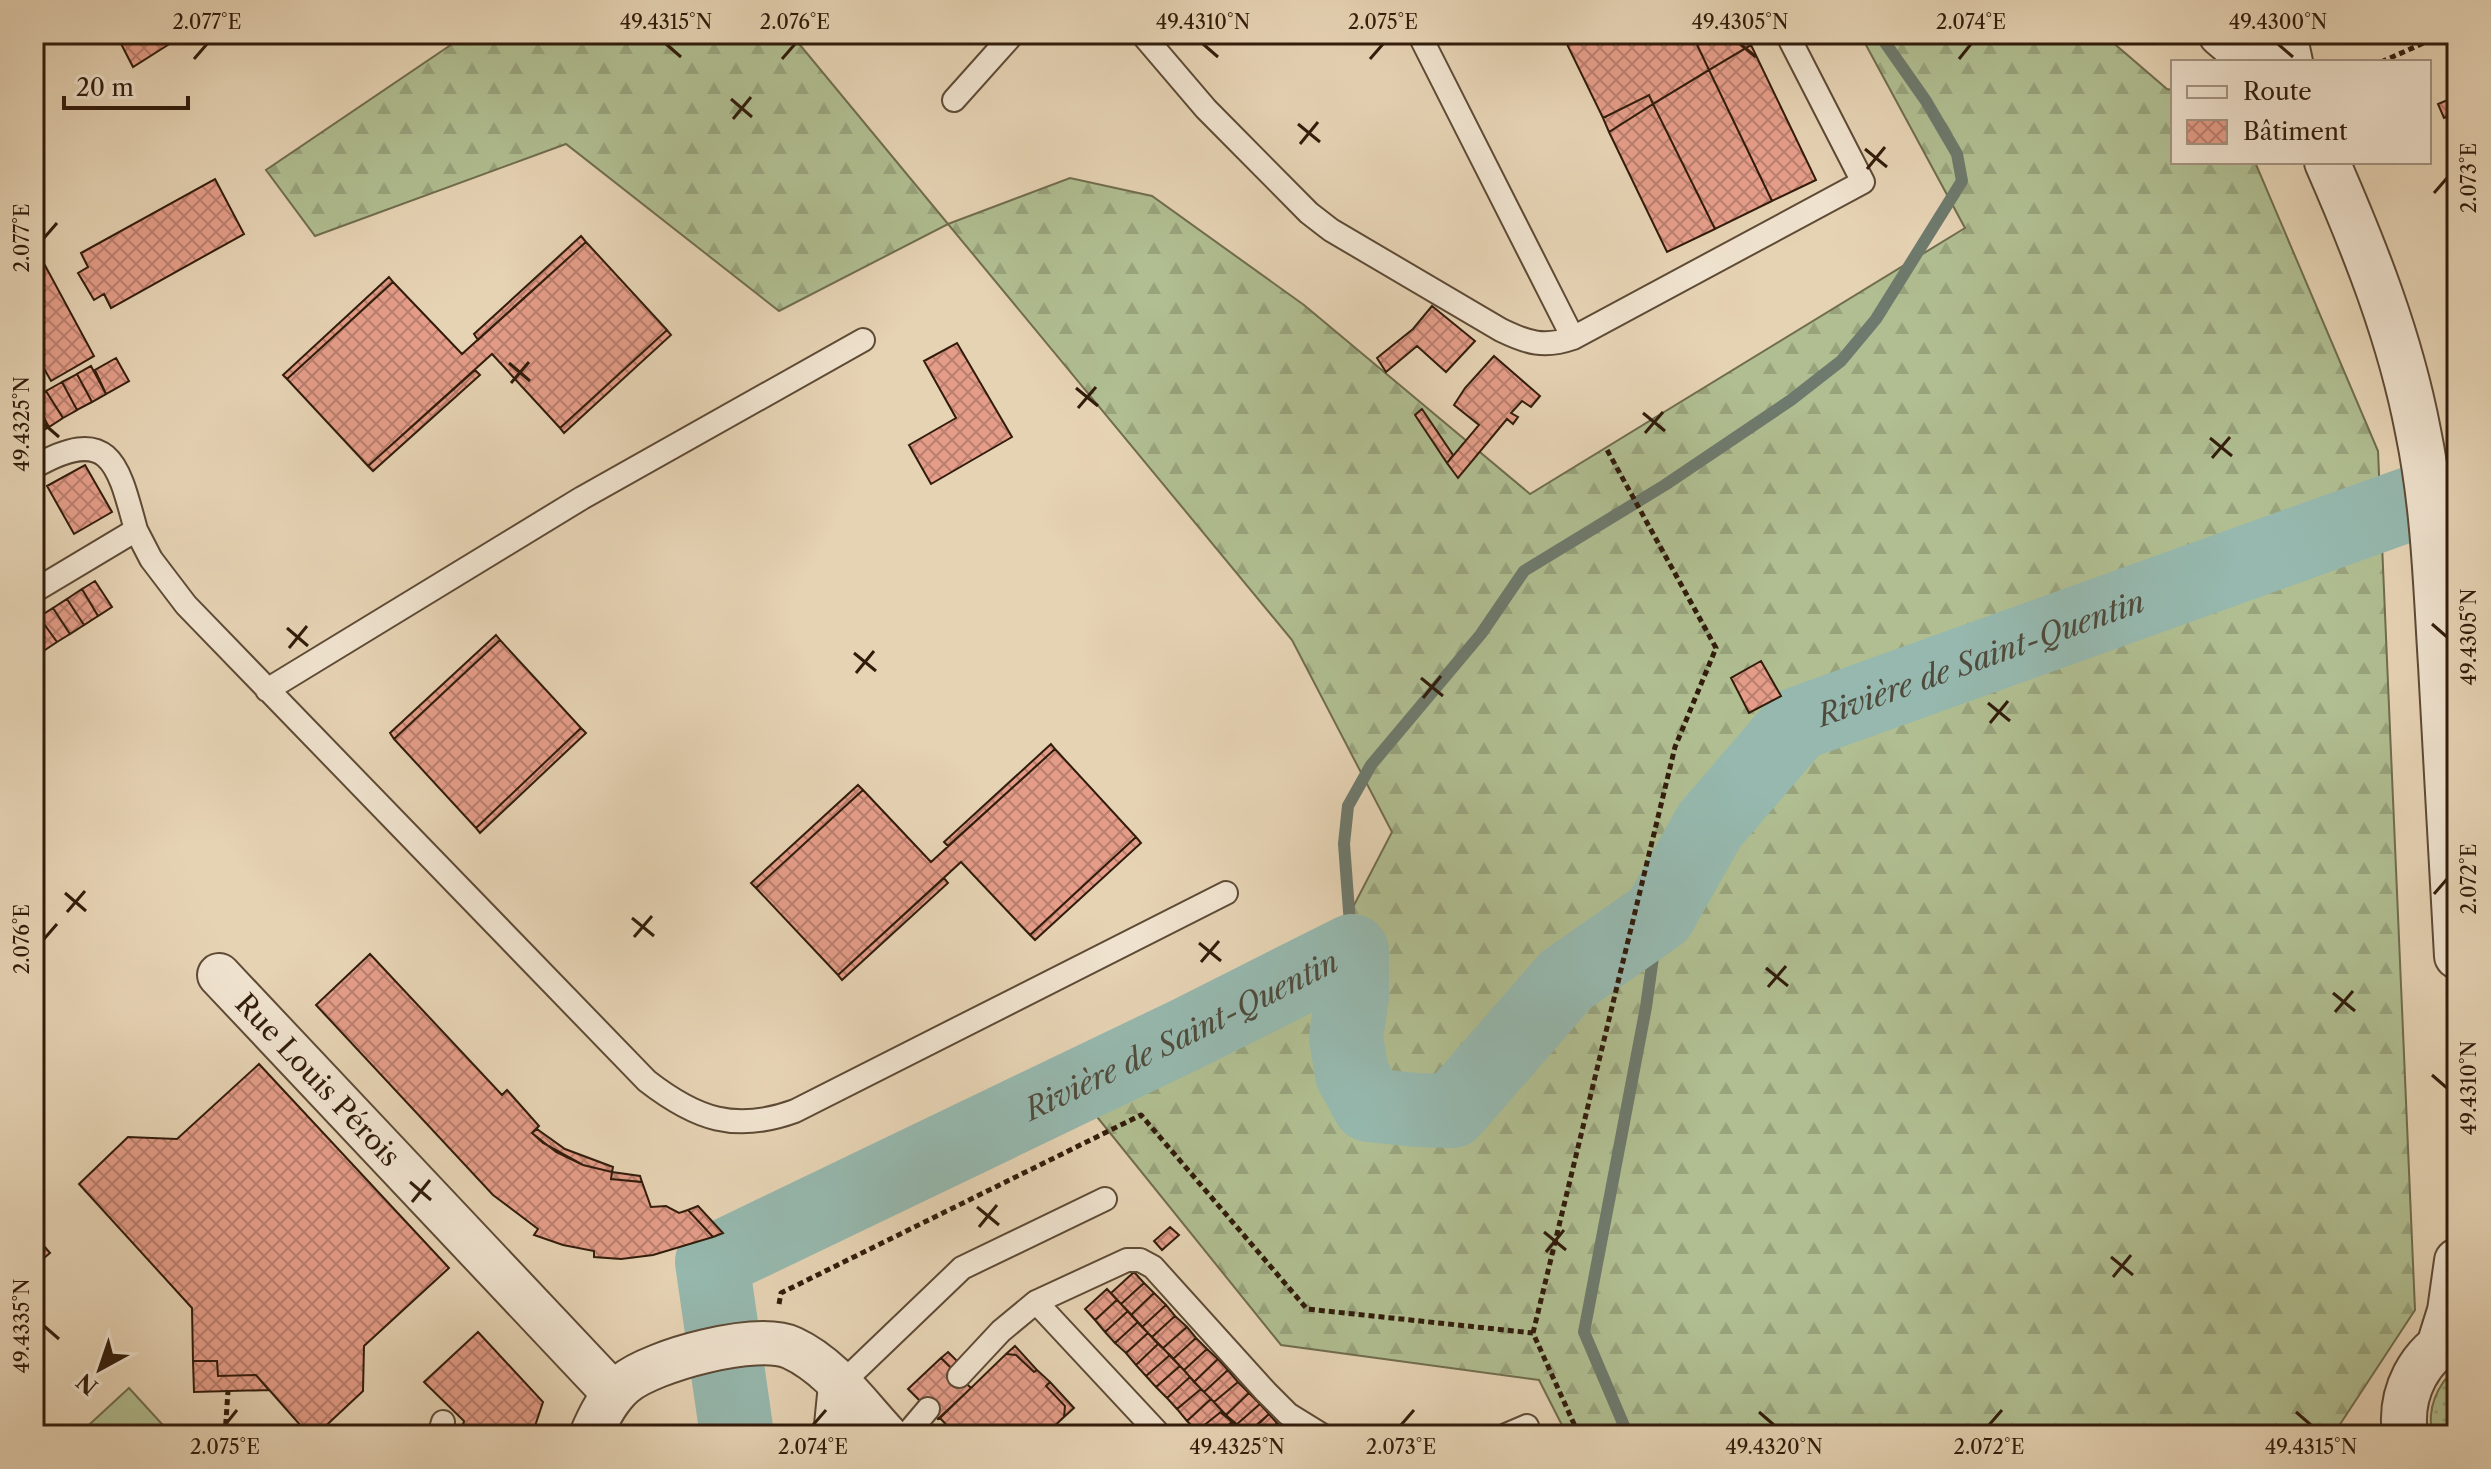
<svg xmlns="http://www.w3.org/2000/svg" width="2491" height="1469" font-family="'Libre Caslon Text',serif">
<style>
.grass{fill:url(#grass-dots);stroke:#706d4e;stroke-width:2}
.forest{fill:url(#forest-firs);stroke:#706d4e;stroke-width:2}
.park{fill:#b0be91;stroke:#706d4e;stroke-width:2}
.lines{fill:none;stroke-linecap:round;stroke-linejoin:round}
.stream{stroke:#6e7a6d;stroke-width:12}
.river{stroke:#96b8ae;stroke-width:74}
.building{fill:url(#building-cross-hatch);stroke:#311c0b;stroke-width:2}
.service-casing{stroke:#5e4a35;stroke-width:26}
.minor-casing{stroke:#5e4a35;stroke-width:46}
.tertiary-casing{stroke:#5e4a35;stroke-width:48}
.path{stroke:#311c0b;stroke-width:5;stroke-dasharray:6 4;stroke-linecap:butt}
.service{stroke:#efe2ce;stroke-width:22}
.minor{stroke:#efe2ce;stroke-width:42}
.tertiary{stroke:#efe2ce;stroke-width:44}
.ticks{fill:none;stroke:#311c0b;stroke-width:3}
.labels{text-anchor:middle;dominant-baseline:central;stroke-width:6;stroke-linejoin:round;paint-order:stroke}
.street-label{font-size:28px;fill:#311c0b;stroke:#efe2ce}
.water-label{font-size:30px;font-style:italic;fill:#4f4b3c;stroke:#efe2ce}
.neatline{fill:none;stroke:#311c0b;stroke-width:3}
.ticks-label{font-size:20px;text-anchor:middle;fill:#311c0b}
</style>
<defs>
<pattern id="grass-dots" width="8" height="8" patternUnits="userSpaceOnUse" patternTransform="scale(2)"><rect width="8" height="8" fill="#b0be91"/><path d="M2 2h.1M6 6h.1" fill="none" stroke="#98a37c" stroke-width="1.8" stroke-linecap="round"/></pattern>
<pattern id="forest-firs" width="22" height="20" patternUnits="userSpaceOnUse" patternTransform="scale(2)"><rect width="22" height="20" fill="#b0be91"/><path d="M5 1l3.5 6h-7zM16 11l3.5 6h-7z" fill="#98a37c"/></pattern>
<pattern id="building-cross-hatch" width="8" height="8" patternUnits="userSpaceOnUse" patternTransform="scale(2)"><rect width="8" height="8" fill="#e59d89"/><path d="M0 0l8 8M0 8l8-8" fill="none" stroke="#ba7f6e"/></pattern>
</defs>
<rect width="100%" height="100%" fill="#e6d3b4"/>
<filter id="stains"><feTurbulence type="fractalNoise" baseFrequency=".0025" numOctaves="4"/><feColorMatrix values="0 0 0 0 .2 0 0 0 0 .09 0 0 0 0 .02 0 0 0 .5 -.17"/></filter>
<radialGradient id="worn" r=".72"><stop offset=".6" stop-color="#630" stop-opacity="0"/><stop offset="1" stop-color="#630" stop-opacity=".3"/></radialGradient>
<path class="grass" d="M 2457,1367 L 2457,1435 L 2432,1435 C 2427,1408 2437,1385 2457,1367 Z"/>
<path class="forest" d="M 467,34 L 791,34 L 948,224 L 1070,178 L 1152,196 L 1304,305 L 1530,494 L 1965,228 L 1860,34 L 2103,34 L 2167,89 L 2173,90 L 2173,162 L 2255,162 L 2378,451 L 2415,1310 L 2333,1435 L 1567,1435 L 1539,1380 L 1281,1345 L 1077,1092 L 1325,961 L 1392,832 L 1292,640 L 948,224 L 779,311 L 566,144 L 315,236 L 266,170 Z"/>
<path class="park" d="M 129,1388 L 172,1435 L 78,1435 Z"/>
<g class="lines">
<path class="stream" d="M 1352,951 L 1344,844 L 1348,806 L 1371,765 L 1481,634 L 1524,571 L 1665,485 L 1791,400 L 1841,361 L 1876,319 L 1962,181 L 1957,154 L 1926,101 L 1879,34
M 1628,1435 L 1584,1332 L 1646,1007 L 1659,915"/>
<path class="river" id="s1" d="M 737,1435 L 712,1262 L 1187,1034 L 1352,951 L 1352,996 L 1346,1037 L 1352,1074 L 1369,1105 L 1416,1110 L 1452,1111 L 1566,980 L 1659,915 L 1710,825 L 1797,724 L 2457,487"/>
</g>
<path class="building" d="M 34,34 L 54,34 L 39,44 Z
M 116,34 L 166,34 L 171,43 L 133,67 Z
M 1562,34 L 1692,34 L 1709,70 L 1653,104 L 1649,95 L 1603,118 Z
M 1692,34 L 1746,34 L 1751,45 L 1709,70 Z
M 1751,45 L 1816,180 L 1772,201 L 1709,70 Z
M 1709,70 L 1772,201 L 1715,229 L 1653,104 Z
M 1649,95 L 1653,104 L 1609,132 L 1603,118 Z
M 2457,96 L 2457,112 L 2444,118 L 2438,104 Z
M 1653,104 L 1715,229 L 1667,252 L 1609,132 Z
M 215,179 L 244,234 L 111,308 L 104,294 L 94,300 L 78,273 L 88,267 L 81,253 Z
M 581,236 L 586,242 L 478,340 L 474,334 Z
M 586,242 L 667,330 L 560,428 L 492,354 L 368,466 L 287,379 L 393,282 L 462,354 Z
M 34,245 L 94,356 L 51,381 L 34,351 Z
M 389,277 L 393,282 L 287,379 L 283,375 Z
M 1432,306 L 1475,341 L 1446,372 L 1417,346 L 1386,372 L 1377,358 L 1413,329 Z
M 667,330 L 671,335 L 564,433 L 560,428 Z
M 957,343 L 1012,437 L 931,484 L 909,445 L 956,418 L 924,361 Z
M 1494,356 L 1540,396 L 1531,407 L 1522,401 L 1511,413 L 1518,417 L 1513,424 L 1507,419 L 1458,478 L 1447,463 L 1479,425 L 1454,405 L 1465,388 Z
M 116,358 L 129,381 L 106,394 L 95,370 Z
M 91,366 L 106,394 L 92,402 L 77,374 Z
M 475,370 L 480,375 L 373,471 L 368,466 Z
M 77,374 L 92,402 L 77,410 L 62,382 Z
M 62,382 L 77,410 L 63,418 L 46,391 Z
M 46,391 L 63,418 L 49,427 L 34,400 Z
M 34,400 L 49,427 L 34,435 Z
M 1422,409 L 1453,455 L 1447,463 L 1415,415 Z
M 85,465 L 112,512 L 74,534 L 47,486 Z
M 95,581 L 112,607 L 98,616 L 82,589 Z
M 82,589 L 98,616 L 84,625 L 67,599 Z
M 67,599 L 84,625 L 70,634 L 53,608 Z
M 53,608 L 70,634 L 57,642 L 39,617 Z
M 39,617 L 57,642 L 42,652 L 34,641 L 34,620 Z
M 496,635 L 500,640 L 394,739 L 390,733 Z
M 500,640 L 581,728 L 476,828 L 394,739 Z
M 34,641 L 42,652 L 34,657 Z
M 1761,661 L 1781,696 L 1749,713 L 1731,678 Z
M 581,728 L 586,733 L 480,833 L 476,828 Z
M 1051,744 L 1055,749 L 948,846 L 944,842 Z
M 1055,749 L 1136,837 L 1030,935 L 961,862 L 838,975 L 756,888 L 863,790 L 931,862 Z
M 858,785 L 863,790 L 756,888 L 751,883 Z
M 1136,837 L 1141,843 L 1035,940 L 1030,935 Z
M 944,878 L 948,883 L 842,980 L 838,975 Z
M 370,954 L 502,1095 L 507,1090 L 539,1126 L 532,1133 L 543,1143 L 583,1165 L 612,1172 L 611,1179 L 642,1182 L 651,1207 L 666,1206 L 679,1213 L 688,1210 L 713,1237 L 653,1255 L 621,1259 L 594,1257 L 594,1251 L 563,1245 L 534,1235 L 538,1229 L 493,1195 L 316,1005 Z
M 259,1064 L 449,1268 L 364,1346 L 363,1391 L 316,1435 L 309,1435 L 256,1375 L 218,1376 L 217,1361 L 193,1361 L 192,1308 L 79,1184 L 128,1137 L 177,1139 Z
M 537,1129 L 565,1149 L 613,1167 L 612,1172 L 583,1165 L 556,1152 L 532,1133 Z
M 612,1172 L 640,1176 L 642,1182 L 611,1179 Z
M 698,1206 L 723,1233 L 713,1237 L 688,1210 Z
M 1170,1227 L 1179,1235 L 1162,1250 L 1154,1241 Z
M 34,1245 L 44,1258 L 34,1267 Z
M 43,1245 L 50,1253 L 44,1258 L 37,1249 Z
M 1134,1272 L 1144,1283 L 1121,1304 L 1111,1293 Z
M 1144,1283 L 1154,1293 L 1131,1315 L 1121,1304 Z
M 1107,1289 L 1117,1300 L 1095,1320 L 1085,1309 Z
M 1154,1293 L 1166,1305 L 1142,1327 L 1131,1315 Z
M 1117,1300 L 1128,1311 L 1105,1332 L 1095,1320 Z
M 1166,1305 L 1175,1316 L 1152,1337 L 1142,1327 Z
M 1128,1311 L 1138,1322 L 1115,1343 L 1105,1332 Z
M 1175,1316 L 1187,1327 L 1163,1348 L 1152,1337 Z
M 1138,1322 L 1148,1333 L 1126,1353 L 1115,1343 Z
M 1187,1327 L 1196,1338 L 1173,1359 L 1163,1348 Z
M 478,1332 L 543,1402 L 532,1435 L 460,1435 L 464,1421 L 424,1382 Z
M 1148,1333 L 1158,1344 L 1136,1365 L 1126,1353 Z
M 1196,1338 L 1207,1349 L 1184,1370 L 1173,1359 Z
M 1158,1344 L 1170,1355 L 1146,1376 L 1136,1365 Z
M 1015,1346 L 1037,1370 L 1034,1372 L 1016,1355 L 1006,1354 Z
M 1207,1349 L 1218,1359 L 1194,1382 L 1184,1370 Z
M 948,1352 L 960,1364 L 953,1370 L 941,1358 Z
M 1006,1354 L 1016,1355 L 1034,1372 L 1037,1370 L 1050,1382 L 1046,1386 L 1065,1406 L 1064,1417 L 1045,1435 L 968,1435 L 959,1425 L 952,1431 L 940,1418 Z
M 1170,1355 L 1180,1366 L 1156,1387 L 1146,1376 Z
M 941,1358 L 971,1388 L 938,1419 L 908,1389 Z
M 1218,1359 L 1228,1370 L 1204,1392 L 1194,1382 Z
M 193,1361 L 217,1361 L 218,1376 L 256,1375 L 269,1390 L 194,1392 Z
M 1180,1366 L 1190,1377 L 1167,1398 L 1156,1387 Z
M 1228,1370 L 1238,1382 L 1214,1402 L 1204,1392 Z
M 1190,1377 L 1201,1389 L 1177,1409 L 1167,1398 Z
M 1050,1382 L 1074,1408 L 1064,1417 L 1065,1406 L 1046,1386 Z
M 1238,1382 L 1249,1393 L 1226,1415 L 1214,1402 Z
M 1201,1389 L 1211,1399 L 1187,1421 L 1177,1409 Z
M 1249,1393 L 1260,1404 L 1236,1425 L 1226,1415 Z
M 1211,1399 L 1222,1411 L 1197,1431 L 1187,1421 Z
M 1260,1404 L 1269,1414 L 1245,1435 L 1236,1425 Z
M 1222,1411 L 1232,1422 L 1217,1435 L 1201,1435 L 1197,1431 Z
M 1269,1414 L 1277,1423 L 1266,1435 L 1247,1435 Z
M 1232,1422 L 1242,1432 L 1239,1435 L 1217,1435 Z
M 1277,1423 L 1289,1433 L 1287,1435 L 1266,1435 Z
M 959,1425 L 968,1435 L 956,1435 L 952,1431 Z"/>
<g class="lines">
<defs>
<path id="service" d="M 1142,34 L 1206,109 L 1309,213 L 1331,230 L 1501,330 C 1528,343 1544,348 1573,338 L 1863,182 L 1787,34
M 1419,34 L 1573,338
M 954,100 L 1013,34
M 34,467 C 110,424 118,463 136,530
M 34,591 L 136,530 L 151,559 L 186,605 L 647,1081 C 696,1119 735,1133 795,1111 L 1226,893
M 267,690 L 582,498 L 863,340
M 1036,1302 L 1160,1435
M 959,1376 L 1001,1331 L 1036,1302 L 1127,1260 L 1140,1260 L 1153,1267 L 1266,1392 L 1288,1414 L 1322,1435
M 840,1385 L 962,1268 L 1105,1199
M 439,1435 L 443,1422
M 906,1435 L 928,1409
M 1506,1435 L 1527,1426 L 1530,1435"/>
<g id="minor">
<path id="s2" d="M 219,975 L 614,1394"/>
<path d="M 591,1435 C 599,1416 608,1398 624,1384 C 653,1360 758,1332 792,1348 C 831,1366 858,1405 886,1435"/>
<path d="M 835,1435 L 840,1385"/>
</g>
<path id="tertiary" d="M 2221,34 L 2254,62
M 2284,34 L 2290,62
M 2327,162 C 2365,249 2400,337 2418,431 C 2434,508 2436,587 2441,665 C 2446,762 2452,859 2457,956
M 2439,1346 L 2450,1311 L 2457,1261
M 2405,1435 C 2399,1393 2419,1354 2457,1335"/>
</defs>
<use href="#service" class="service-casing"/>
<use href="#minor" class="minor-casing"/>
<use href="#tertiary" class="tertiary-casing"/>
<path class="path" d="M 2381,62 L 2444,34
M 779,1304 L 781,1293 L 1141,1115 L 1307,1309 L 1533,1333 L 1579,1435
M 1533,1333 L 1675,747 L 1716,648 L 1606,448
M 225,1435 L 228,1391"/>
<use href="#service" class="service"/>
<use href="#minor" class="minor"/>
<use href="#tertiary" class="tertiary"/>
</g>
<path class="ticks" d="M 666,44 L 681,57M 1203,44 L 1218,57M 1740,44 L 1756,57M 2278,44 L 2293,57M 194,59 L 207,44M 782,59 L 795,44M 1370,59 L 1383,44M 1959,59 L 1971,44M 731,99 L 752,117M 733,119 L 751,97M 1298,124 L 1320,142M 1300,144 L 1318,122M 1865,149 L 1887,167M 1867,169 L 1885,147M 2434,193 L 2447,178M 44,238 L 57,223M 509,363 L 530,381M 511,383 L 529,362M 1076,388 L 1098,406M 1078,408 L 1096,387M 1643,413 L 1665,431M 44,424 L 59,437M 1645,433 L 1663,412M 2210,438 L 2232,456M 2212,458 L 2230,437M 2432,624 L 2447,637M 287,628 L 308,646M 289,648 L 307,626M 854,653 L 876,671M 856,673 L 874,651M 1421,678 L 1443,696M 1423,698 L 1441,676M 1988,703 L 2010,721M 1990,723 L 2008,701M 65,893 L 86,911M 2434,894 L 2447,879M 67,912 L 85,891M 632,918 L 654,936M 634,937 L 652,916M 44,939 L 57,924M 1199,943 L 1221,961M 1201,962 L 1219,941M 1766,968 L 1788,986M 1768,987 L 1786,966M 2333,993 L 2355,1011M 2335,1012 L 2353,991M 2432,1075 L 2447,1088M 410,1182 L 431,1200M 412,1202 L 430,1180M 977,1207 L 999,1225M 979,1227 L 997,1205M 1544,1232 L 1566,1250M 1546,1252 L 1564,1230M 2111,1257 L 2133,1275M 2113,1277 L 2131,1255M 44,1326 L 59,1339M 1221,1412 L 1237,1425M 1759,1412 L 1774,1425M 2296,1412 L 2311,1425M 225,1425 L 237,1410M 813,1425 L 826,1410M 1401,1425 L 1414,1410M 1989,1425 L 2002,1410"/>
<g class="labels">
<g class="street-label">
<text stroke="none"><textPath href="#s2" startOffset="144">Rue Louis Pérois</textPath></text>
</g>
<g class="water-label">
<text stroke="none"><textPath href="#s1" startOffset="1848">Rivière de Saint-Quentin</textPath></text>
<text stroke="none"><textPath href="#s1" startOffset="696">Rivière de Saint-Quentin</textPath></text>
</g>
</g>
<rect width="2491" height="1469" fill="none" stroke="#e6d3b4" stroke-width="88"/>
<rect x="2171" y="60" width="260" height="104" fill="#efe2ce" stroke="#a39380" stroke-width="2"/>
<rect x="2187" y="86" width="40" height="12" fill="#efe2ce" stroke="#a39380" stroke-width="2"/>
<text x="2243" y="100" font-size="24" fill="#311c0b">Route</text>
<rect x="2187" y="120" width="40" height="24" fill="url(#building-cross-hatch)" stroke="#a39380" stroke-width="2"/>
<text x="2243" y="140" font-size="24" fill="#311c0b">Bâtiment</text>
<g transform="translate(100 1369) rotate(220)" stroke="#efe2ce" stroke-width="6" paint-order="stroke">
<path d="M0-6L14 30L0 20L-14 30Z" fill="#311c0b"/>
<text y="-12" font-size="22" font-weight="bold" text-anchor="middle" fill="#311c0b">N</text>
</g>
<path d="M64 96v12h124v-12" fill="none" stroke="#311c0b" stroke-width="4"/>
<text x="76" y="96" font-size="24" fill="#311c0b" stroke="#efe2ce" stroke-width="6" paint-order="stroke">20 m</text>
<rect x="44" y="44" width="2403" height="1381" class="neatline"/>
<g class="ticks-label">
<text x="207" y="29">2.077°E</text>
<text x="666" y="29">49.4315°N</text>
<text x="795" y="29">2.076°E</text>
<text x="1203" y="29">49.4310°N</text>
<text x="1383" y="29">2.075°E</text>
<text x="1740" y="29">49.4305°N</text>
<text x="1971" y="29">2.074°E</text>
<text x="2278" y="29">49.4300°N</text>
<text transform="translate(2469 178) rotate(-90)" y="7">2.073°E</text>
<text transform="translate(22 238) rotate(-90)" y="7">2.077°E</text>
<text transform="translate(22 424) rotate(-90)" y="7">49.4325°N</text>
<text transform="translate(2469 637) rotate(-90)" y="7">49.4305°N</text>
<text transform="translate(2469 879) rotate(-90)" y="7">2.072°E</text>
<text transform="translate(22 939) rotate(-90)" y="7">2.076°E</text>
<text transform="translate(2469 1088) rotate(-90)" y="7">49.4310°N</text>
<text transform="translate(22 1326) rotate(-90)" y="7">49.4335°N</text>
<text x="225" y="1454">2.075°E</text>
<text x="813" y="1454">2.074°E</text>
<text x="1237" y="1454">49.4325°N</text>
<text x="1401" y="1454">2.073°E</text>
<text x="1774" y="1454">49.4320°N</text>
<text x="1989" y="1454">2.072°E</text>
<text x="2311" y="1454">49.4315°N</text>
</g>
<rect width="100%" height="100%" filter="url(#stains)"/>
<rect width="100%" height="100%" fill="url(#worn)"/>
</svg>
